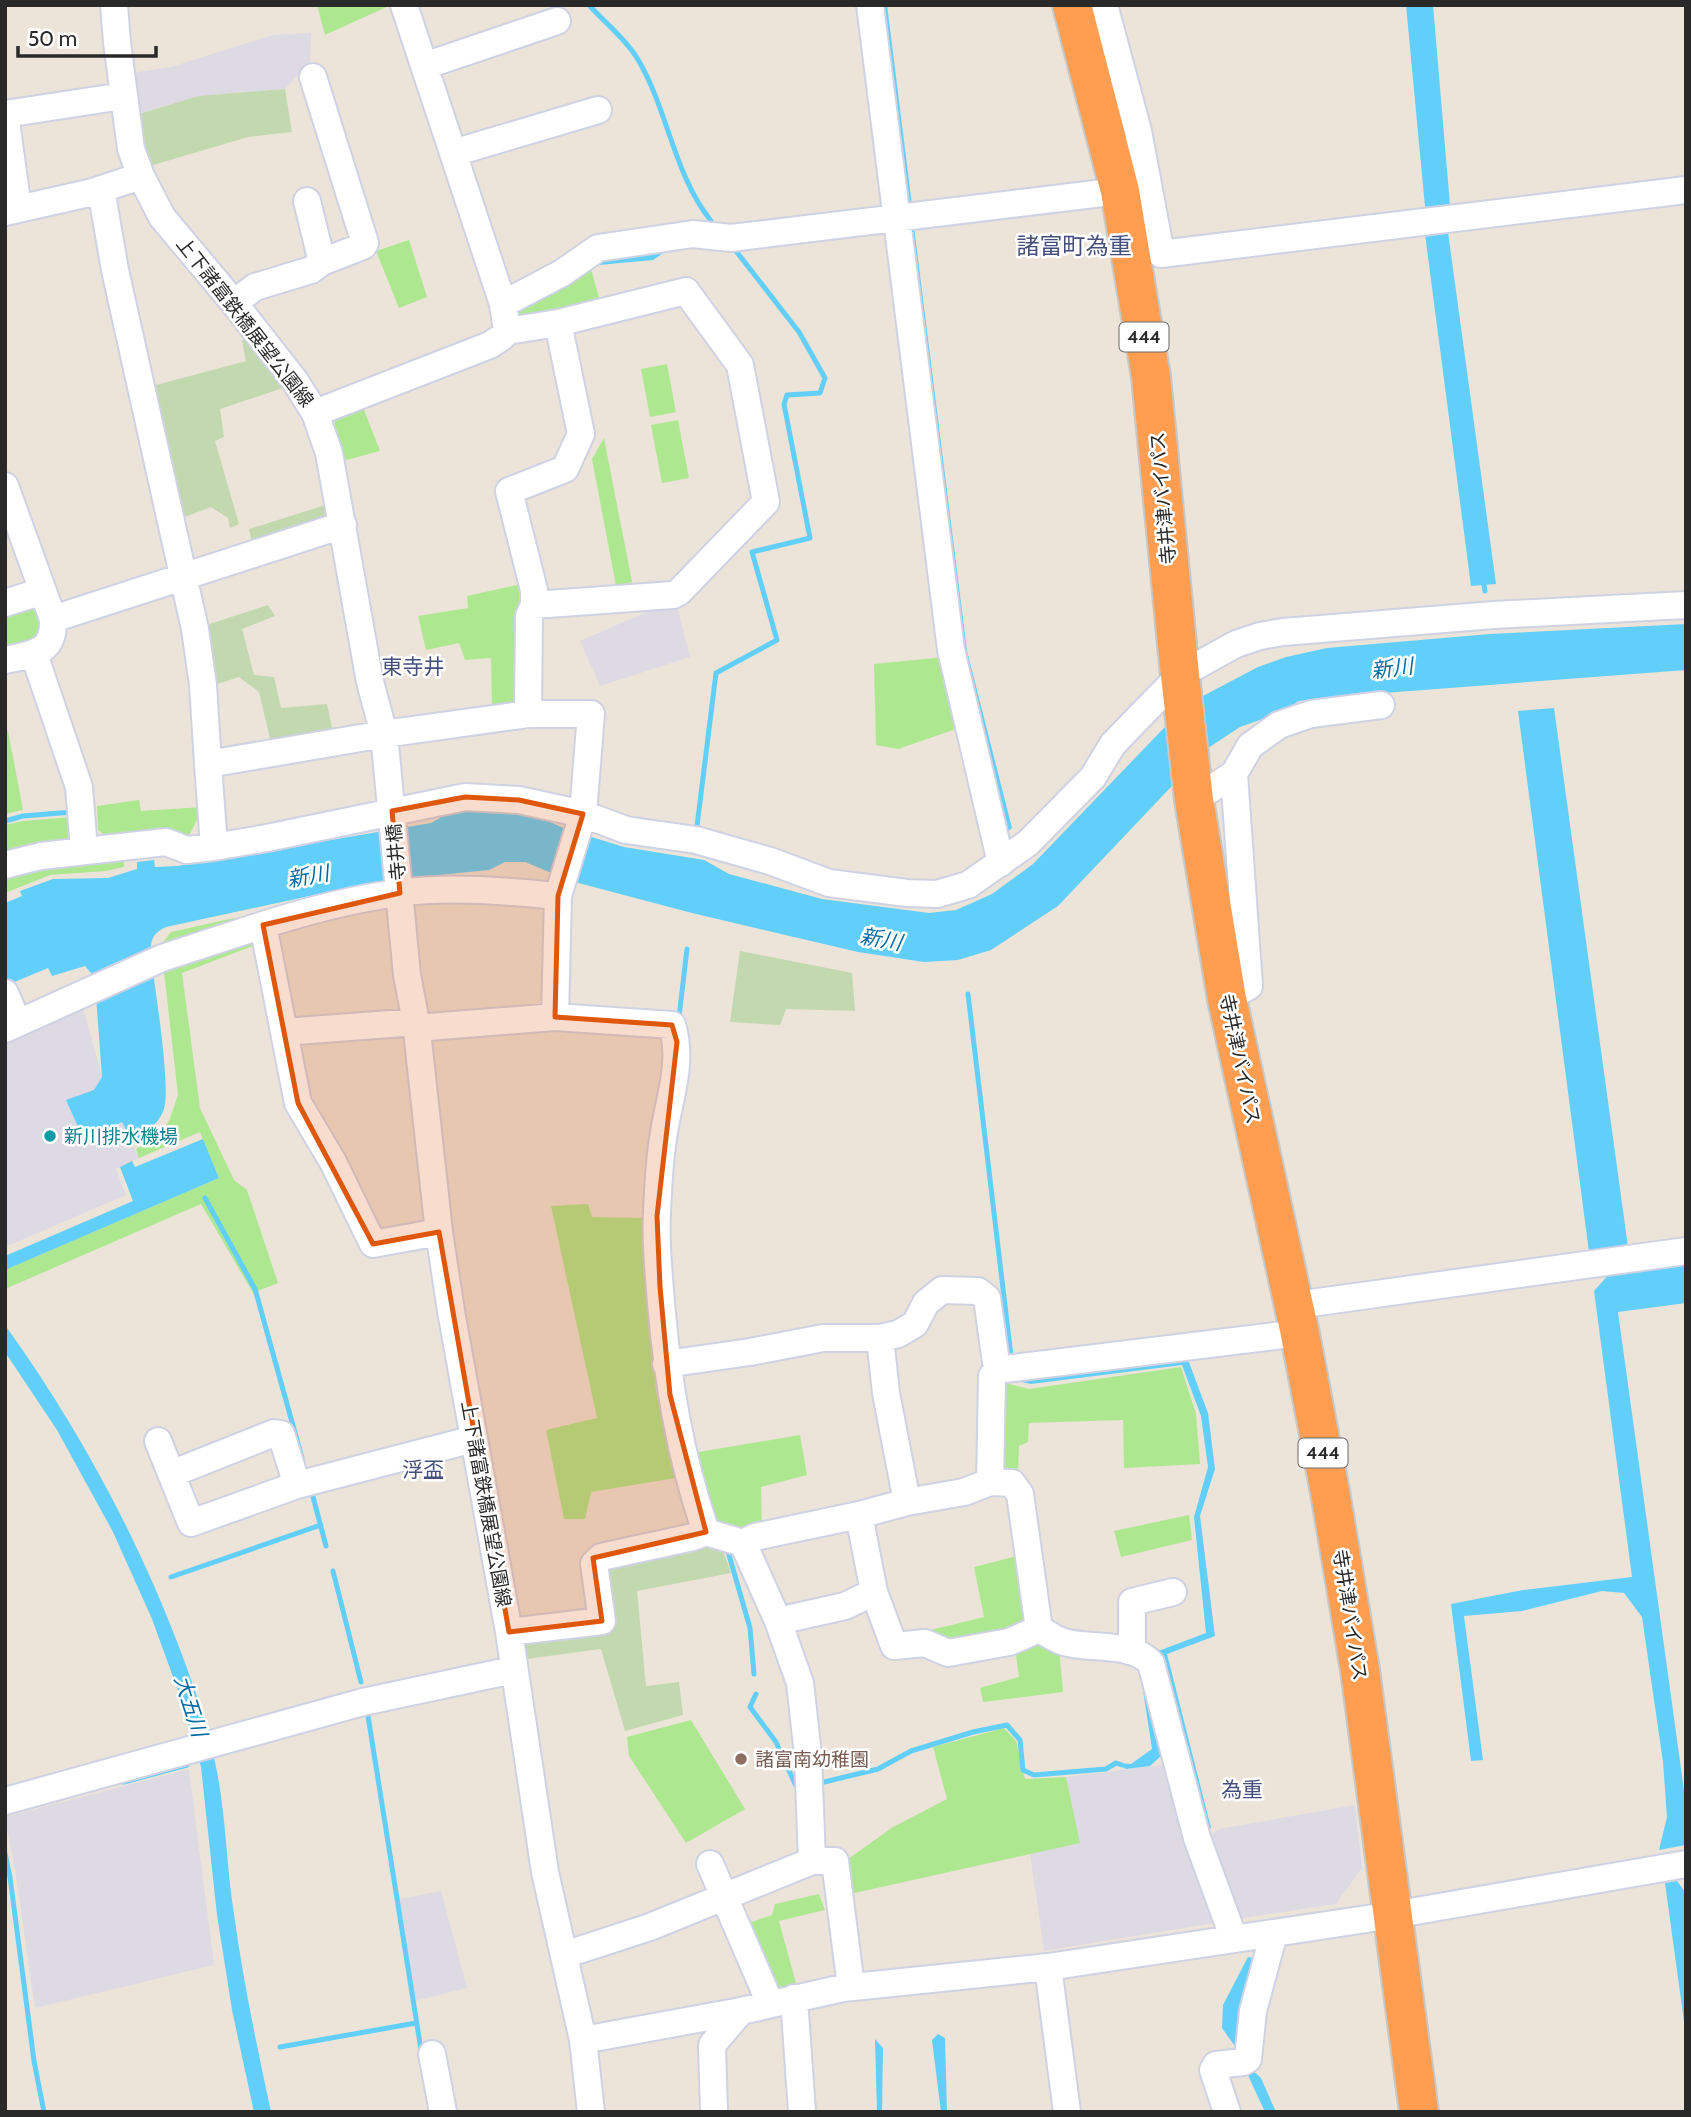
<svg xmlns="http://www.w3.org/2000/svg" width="1691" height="2117" font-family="Cabin,'Noto Sans JP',sans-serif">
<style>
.industrial{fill:#dddae4}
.green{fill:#ade890}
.cemetery{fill:#c2d8ae}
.water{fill:#61cff9}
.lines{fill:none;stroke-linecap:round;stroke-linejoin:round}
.stream{stroke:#61cff9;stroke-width:5}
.minor-casing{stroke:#ced2e3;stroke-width:30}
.highway-casing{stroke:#c7c7c7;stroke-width:42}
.minor{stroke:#fff;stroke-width:26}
.highway{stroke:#ff9e51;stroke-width:38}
.marked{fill:#de570d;fill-opacity:0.2;stroke:#de570d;stroke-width:5;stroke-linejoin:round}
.culture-dot{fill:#0f9aa8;stroke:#fff;stroke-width:2.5}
.education-dot{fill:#8d6e63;stroke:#fff;stroke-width:2.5}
.labels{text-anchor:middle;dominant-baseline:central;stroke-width:5;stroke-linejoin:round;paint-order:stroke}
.shield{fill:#fff;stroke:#696969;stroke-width:2}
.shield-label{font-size:18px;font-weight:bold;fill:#292929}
.street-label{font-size:19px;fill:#292929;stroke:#fff}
.culture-label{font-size:19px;fill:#0d838f;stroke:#fff;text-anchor:start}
.education-label{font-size:19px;fill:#785e54;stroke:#fff;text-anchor:start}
.neighbourhood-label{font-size:21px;fill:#454f7d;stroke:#fff}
.water-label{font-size:21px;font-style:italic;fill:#026aa3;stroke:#fff}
.quarter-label{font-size:23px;fill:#454f7d;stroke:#fff}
</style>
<rect width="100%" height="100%" fill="#ece4d9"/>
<path class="industrial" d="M 311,33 L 310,63 L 285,89 L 199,96 L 139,114 L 132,73 L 171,67 L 273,35 Z
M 677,606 L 690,657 L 600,686 L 580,641 L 651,610 Z
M 82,1004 L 102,1077 L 95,1090 L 67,1101 L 84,1139 L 122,1122 L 139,1158 L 116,1169 L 126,1195 L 5,1247 L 5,1042 L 35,1023 Z
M 1169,1764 L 1221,1922 L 1044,1951 L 1030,1854 L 1079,1843 L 1066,1777 Z
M 189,1769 L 214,1965 L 35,2008 L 16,1876 L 5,1817 Z
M 1355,1805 L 1362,1868 L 1336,1904 L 1236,1919 L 1206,1837 L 1219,1829 Z
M 441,1891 L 467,1988 L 415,2001 L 399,1899 Z"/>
<path class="green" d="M 317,5 L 391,5 L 325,35 Z
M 409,240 L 427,297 L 399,308 L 376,251 Z
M 589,261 L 600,302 L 514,323 L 511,305 Z
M 667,364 L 676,412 L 650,417 L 641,369 Z
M 361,402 L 380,451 L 339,462 L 332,431 L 338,414 Z
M 678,420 L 689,478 L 662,483 L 651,425 Z
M 604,438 L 632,582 L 616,586 L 592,459 Z
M 522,584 L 521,710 L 492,711 L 491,658 L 465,660 L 459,643 L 426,650 L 418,616 L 468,608 L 467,596 Z
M 40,601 L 48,625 L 39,643 L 5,654 L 5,611 Z
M 945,657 L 959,728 L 898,749 L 876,745 L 874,664 Z
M 8,731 L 23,810 L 5,814 L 5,733 Z
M 139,800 L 141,811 L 203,807 L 190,834 L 111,840 L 98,830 L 97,806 Z
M 71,817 L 70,842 L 5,854 L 5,825 L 23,821 Z
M 124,854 L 124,867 L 106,871 L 50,875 L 5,893 L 5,876 L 46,863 L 113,863 Z
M 234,918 L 236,937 L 263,942 L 182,973 L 200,1108 L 234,1180 L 247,1190 L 278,1283 L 253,1293 L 201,1204 L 5,1289 L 5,1270 L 219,1178 L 200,1132 L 139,1158 L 136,1149 L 157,1137 L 169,1121 L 178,1095 L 161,945 L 171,932 Z
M 588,1204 L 592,1217 L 646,1218 L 656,1391 L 676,1478 L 591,1492 L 585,1519 L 564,1519 L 546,1430 L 597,1418 L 551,1206 Z
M 1181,1367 L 1196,1414 L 1200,1464 L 1124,1468 L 1123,1420 L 1029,1423 L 1028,1442 L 1019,1446 L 1018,1475 L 999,1475 L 1002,1382 L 1029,1389 Z
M 800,1435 L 807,1475 L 761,1487 L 762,1528 L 734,1533 L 708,1513 L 693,1453 Z
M 1189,1515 L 1192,1540 L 1121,1557 L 1114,1531 Z
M 1025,1554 L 1028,1628 L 957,1644 L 931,1630 L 984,1617 L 974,1567 Z
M 1042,1639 L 1059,1647 L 1063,1692 L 983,1702 L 980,1688 L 1019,1677 L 1015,1648 Z
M 691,1720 L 745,1809 L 686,1843 L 629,1756 L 627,1737 Z
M 1004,1728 L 1016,1741 L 1025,1779 L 1066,1777 L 1080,1843 L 850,1894 L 848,1859 L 893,1827 L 947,1799 L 933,1747 Z
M 819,1894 L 825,1910 L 779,1921 L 797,1987 L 774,1990 L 746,1924 L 772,1915 L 775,1904 Z"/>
<path class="cemetery" d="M 285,89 L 292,132 L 248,137 L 150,166 L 142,139 L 139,114 L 199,96 Z
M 248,336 L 286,387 L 220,409 L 224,437 L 215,441 L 239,524 L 230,528 L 228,518 L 211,507 L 174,521 L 145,388 L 246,361 L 242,341 Z
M 332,503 L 336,521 L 253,548 L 249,529 Z
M 268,605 L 275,616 L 242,629 L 254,675 L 274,677 L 281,708 L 327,704 L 334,737 L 272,747 L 259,692 L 239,677 L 208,687 L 200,627 Z
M 740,951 L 852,973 L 855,1011 L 786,1009 L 780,1025 L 730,1022 Z
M 705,1542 L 723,1551 L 731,1573 L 637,1591 L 646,1686 L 679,1682 L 683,1715 L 625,1731 L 601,1649 L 526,1659 L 524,1637 L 609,1626 L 600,1563 Z"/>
<path class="water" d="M 881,5 L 887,5 L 912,205 L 906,205 Z
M 1406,5 L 1433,5 L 1450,205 L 1425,207 Z
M 914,227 L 967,651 L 1012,828 L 1006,833 L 961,651 L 909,228 Z
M 1448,232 L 1496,584 L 1471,586 L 1425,234 Z
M 668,250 L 653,260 L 599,265 L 595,261 Z
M 1686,624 L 1686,670 L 1331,697 L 1299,701 L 1277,714 L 1240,727 L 1208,748 L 1058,906 L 991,950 L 958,960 L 924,962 L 858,952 L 692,913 L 571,881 L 525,862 L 505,862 L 489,870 L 379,881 L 166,927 C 153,933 150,940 151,954 L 93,980 L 91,973 L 85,966 L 52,976 L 48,968 L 5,986 L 5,903 L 22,896 L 20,891 L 53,879 L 108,878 L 137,869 L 137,862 L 154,860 L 155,867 L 177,866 L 431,823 L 440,818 L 442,812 L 499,808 L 546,818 L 550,822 L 566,829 L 624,847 L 704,860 L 729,874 L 822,899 L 929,913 L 956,910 L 992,894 L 1033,864 L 1163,729 L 1203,696 L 1258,667 L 1286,657 L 1327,648 L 1490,634 Z
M 1554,708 L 1628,1247 L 1589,1252 L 1518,711 Z
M 153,971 C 156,997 172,1093 163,1112 C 156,1126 145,1135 133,1143 L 122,1122 L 84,1140 L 66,1100 L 94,1090 L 102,1077 L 96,996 Z
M 203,1139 L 219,1178 L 5,1270 L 5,1256 L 133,1201 L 120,1167 L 132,1161 L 135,1167 Z
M 1686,1262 L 1686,1303 L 1618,1312 L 1686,1805 L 1686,1845 L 1659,1850 L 1667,1817 L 1663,1762 L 1642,1617 L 1624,1593 L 1602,1591 L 1522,1611 L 1464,1616 L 1483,1760 L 1471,1761 L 1451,1604 L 1523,1590 L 1632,1577 L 1594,1291 L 1612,1271 Z
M 5,1325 C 79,1428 140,1541 184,1660 C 196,1693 208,1727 215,1762 C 226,1811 226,1864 234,1914 C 243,1981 257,2046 271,2112 L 254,2112 L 232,2010 L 217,1915 L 201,1767 L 180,1696 L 152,1619 L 113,1532 L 57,1430 L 5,1352 Z
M 1187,1357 L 1208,1413 L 1215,1469 L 1200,1516 L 1215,1636 L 1167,1654 L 1211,1828 L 1206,1830 L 1149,1651 L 1161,1650 L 1206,1633 L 1194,1517 L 1208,1467 L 1201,1416 L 1182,1365 L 1031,1384 L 1013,1380 Z
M 1139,1664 L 1163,1754 L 1150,1766 L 1126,1769 L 1116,1763 L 1131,1764 L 1152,1749 Z
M 1677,1881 L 1686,1893 L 1686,2036 L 1665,1883 Z
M 1248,1957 L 1260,1959 L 1239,2052 L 1222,2028 L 1223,2005 Z
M 938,2034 L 945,2038 L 947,2112 L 941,2112 L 932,2040 Z
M 875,2039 L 883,2048 L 882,2112 L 877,2112 Z
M 1250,2068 L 1261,2078 L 1276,2112 L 1265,2112 L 1246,2071 Z"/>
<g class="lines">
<path class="stream" d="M 589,5 C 604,22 625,38 637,58 C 668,109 673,173 711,221
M 1483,579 L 1485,591
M 5,821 L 23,816 L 72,812
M 697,826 L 716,673 L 777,640 L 752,552 L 810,538 L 784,404 L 787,395 L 820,393 L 825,378 L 799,332 L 736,251 L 729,249
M 968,994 L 1011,1356
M 679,1017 L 687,949
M 205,1198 L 255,1289 L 302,1458
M 312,1493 L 326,1546
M 727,1548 L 750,1628 L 754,1674
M 333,1571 L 361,1682
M 171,1577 L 321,1525
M 756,1694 L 750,1707 L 776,1742 L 797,1788
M 368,1716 L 422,2056
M 124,1782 L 187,1765
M 820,1783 L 878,1769 L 911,1751 L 973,1732 L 1007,1725 L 1020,1740 L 1023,1770 L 1034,1775 L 1106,1769 L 1116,1763 L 1122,1765
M 5,1853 L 10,1877 L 34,2061 L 44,2112
M 280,2047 L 416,2023"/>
<defs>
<path id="minor" d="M 114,5 L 117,42 L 131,149 L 141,176 L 162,217 L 234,303 L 295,381 L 315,413 L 329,453 L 370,682 L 384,734 L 407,975 L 416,1022 L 439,1232 L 451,1311 L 509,1632 L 545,1872 L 583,2040 L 591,2112
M 870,5 L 951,650 L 1001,863
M 1104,5 L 1138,131 L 1161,254 L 1686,190
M 424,66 L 557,21
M 453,153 L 598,110
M 101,189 L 115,270 L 195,629 L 203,685 L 208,764 L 384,734 L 528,714 L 591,714 L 583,814 L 558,896 L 555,1017
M 307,201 L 322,262
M 18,209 L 5,114 L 123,96
M 5,212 L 89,193 L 141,176
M 234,303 L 255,287 L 311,270 L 322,262 L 363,246 L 365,243 L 313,77
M 503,304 L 562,273 L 598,248 L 693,234 L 731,238 L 1136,189
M 507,331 L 558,323 L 686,291 L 740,365 L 766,502 L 679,592 L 673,595 L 534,605
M 315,413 L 490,345 L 502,337 L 507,331 L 503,304 L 404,5
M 5,486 L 53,619 C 55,653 33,654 5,660
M 5,603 L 43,591
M 53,619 L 343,525
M 34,654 L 79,787 L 84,850
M 528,714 L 529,616 L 534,605 L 534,590 L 509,491 L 565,469 L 581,434 L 558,323
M 208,764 L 214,847
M 1194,800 L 1234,774 L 1250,746 L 1279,725 L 1311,714 L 1381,705
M 5,865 L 41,856 L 166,842 L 187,850 L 214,847 L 267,838 L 465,797 L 519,800 L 583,814 L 626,830 L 696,840 L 770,861 L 829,883 L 907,893 L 937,894 L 968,885 L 1028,843 L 1093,777 L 1113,744 L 1180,675 L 1236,644 L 1260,636 L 1283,632 L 1494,615 L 1686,605
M 263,925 C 307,911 352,899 398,893 C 451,886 505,891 558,896
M 5,993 L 17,1021
M 1227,999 L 1249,986 L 1234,774
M 416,1028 L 555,1017 L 672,1025 C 684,1063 668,1101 663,1139 C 659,1163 658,1189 657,1213 C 655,1243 659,1274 661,1303 C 668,1383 680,1456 706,1532
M 5,1029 L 162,958 L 263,925 L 298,1103 L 333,1162 L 373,1244 L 439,1232
M 284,1032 L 416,1022
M 1295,1312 L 1311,1303 L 1686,1251
M 880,1338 L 886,1393 L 907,1502
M 666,1364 L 750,1352 L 823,1338 L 880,1338 L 898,1334 L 915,1324 L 926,1303 L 942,1290 L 978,1291 L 987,1298 L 997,1370
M 158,1441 L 191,1523 L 297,1485 L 474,1439
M 171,1474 L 274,1433 L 281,1434 L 297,1485
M 990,1482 L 992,1376 L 997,1370 L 1283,1335 L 1299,1329
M 743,1543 L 755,1537 L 859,1515 L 907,1502 L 964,1492 L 990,1482 L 1012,1483 L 1020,1494 L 1039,1629 L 1009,1642 L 948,1653 L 925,1643 L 894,1646 L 874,1592 L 859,1515
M 778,1621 L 845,1606 L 874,1592
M 1039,1629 C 1047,1633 1056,1640 1064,1642 C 1091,1650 1131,1641 1151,1663 L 1197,1838 L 1234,1939
M 509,1632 L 602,1621 L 594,1564 L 601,1557 L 693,1537 L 706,1532 L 743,1543 L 778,1621 L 800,1683 L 808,1755 L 812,1861 L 650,1927 L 564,1955
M 1129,1651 L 1132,1645 L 1132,1602 L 1173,1592
M 5,1801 L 363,1702 L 513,1670
M 812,1861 L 835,1861 L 851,1987
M 710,1864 L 770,2003
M 1048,1967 L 1067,2112
M 794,1998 L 802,2112
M 583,2040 L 741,2011 L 843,1988 L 1048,1967 L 1393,1915 L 1686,1864
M 432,2054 L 443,2112
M 714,2112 L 712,2045 L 741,2011
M 1227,2112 L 1213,2070 L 1216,2065 L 1243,2062 L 1248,2059 L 1253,2011 L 1274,1933"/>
<path id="highway" d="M 1072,5 L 1120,191 L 1151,377 L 1180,675 L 1194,800 L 1227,999 L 1299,1329 L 1330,1492 L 1360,1670 L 1419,2112"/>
</defs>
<use href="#minor" class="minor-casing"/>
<use href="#highway" class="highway-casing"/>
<use href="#minor" class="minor"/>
<use href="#highway" class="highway"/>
</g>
<path class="marked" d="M 465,797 L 519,800 L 583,814 L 558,896 L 555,1017 L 672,1025 L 677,1042 L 657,1216 L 660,1287 L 670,1395 L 706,1532 L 593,1558 L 602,1621 L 509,1632 L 439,1232 L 373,1244 L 298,1103 L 263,925 L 400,893 L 392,811 Z"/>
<circle class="culture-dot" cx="50" cy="1136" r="7"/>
<circle class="education-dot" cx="741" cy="1759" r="7"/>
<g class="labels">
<g class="shield">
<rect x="1119.5" y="322.5" width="49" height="29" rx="5"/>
<rect x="1298.5" y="1438.5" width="49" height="29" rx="5"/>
</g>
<g class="shield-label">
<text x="1144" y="337">444</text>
<text x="1323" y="1453">444</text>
</g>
<g class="street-label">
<text transform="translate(245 322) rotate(52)">上下諸富鉄橋展望公園線</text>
<text transform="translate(1163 498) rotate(-95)">寺井津バイパス</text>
<text transform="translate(396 852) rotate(-95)">寺井橋</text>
<text transform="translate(1240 1059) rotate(78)">寺井津バイパス</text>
<text transform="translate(486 1504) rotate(80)">上下諸富鉄橋展望公園線</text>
<text transform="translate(1350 1615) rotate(81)">寺井津バイパス</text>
</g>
<g class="culture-label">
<text x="64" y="1136">新川排水機場</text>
</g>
<g class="education-label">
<text x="755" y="1759">諸富南幼稚園</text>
</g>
<g class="neighbourhood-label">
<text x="413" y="666">東寺井</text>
<text x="423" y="1469">浮盃</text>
<text x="1242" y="1789">為重</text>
</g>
<g class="water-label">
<text transform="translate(1392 668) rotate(-7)">新川</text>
<text transform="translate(308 876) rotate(-10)">新川</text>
<text transform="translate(881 939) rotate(10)">新川</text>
<text transform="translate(191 1706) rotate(72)">大五川</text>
</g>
<g class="quarter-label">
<text x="1074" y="246">諸富町為重</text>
</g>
</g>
<rect width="1691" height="2117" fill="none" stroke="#292929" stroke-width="14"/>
<path d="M18 46v10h138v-10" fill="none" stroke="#292929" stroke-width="3.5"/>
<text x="28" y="46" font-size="21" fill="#292929" stroke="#ffffff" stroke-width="5" paint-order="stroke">50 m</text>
</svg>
